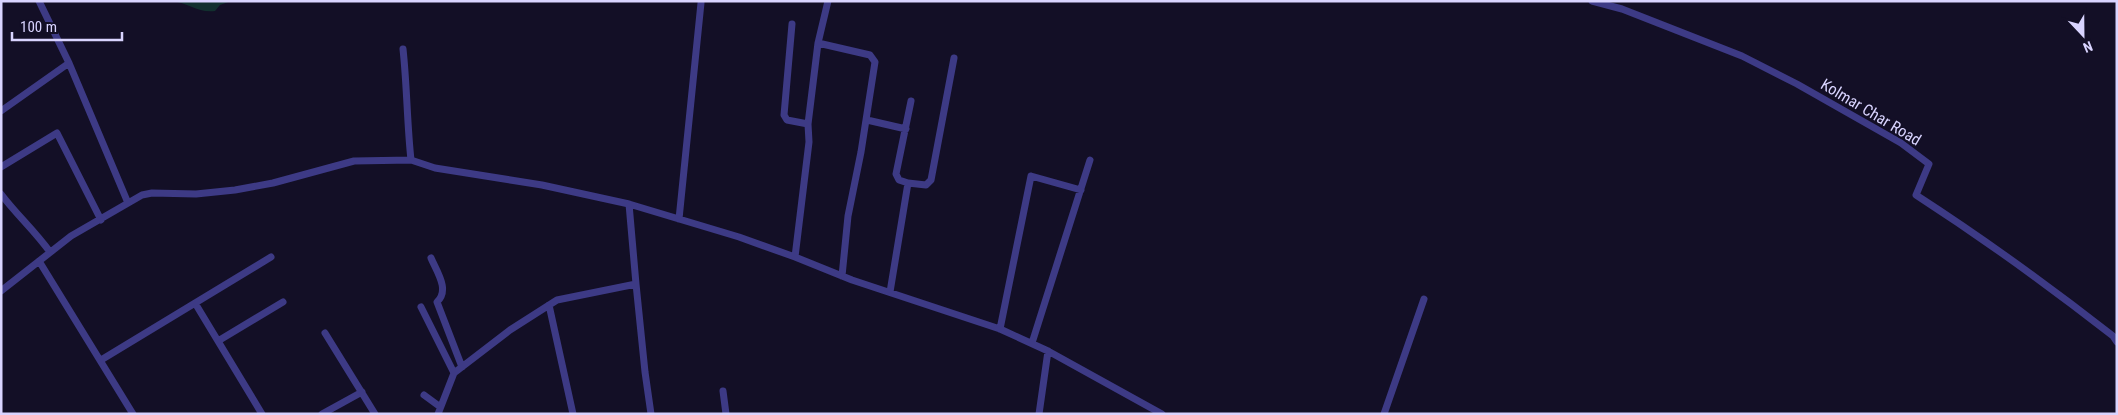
<svg xmlns="http://www.w3.org/2000/svg" width="2118" height="415" font-family="'Roboto Condensed',sans-serif">
<style>
.green{fill:#12302f}
.lines{fill:none;stroke-linecap:round;stroke-linejoin:round}
.street{stroke:#3d3a85;stroke-width:7}
.labels{text-anchor:middle;dominant-baseline:central;stroke-width:4;stroke-linejoin:round;paint-order:stroke}
.street-label{font-size:16px;fill:#d9d4ff;stroke:#130f26}
</style>
<rect width="100%" height="100%" fill="#130f26"/>
<path class="green" d="M 172,1 L 231,1 L 220,5 L 215,11 C 198,13 188,3 172,1 Z"/>
<g class="lines">
<path class="street" d="M 39,1 L 69,63 L 128,203
M 1592,1 L 1622,9 L 1742,56 L 1797,84 L 1901,143 L 1929,164 L 1916,195 C 1984,239 2049,286 2113,336 L 2117,342
M 792,24 L 784,115 L 787,120 L 808,124 L 809,142 L 795,257
M 818,43 L 870,55 L 875,62 L 861,152 L 848,216 L 842,276
M 403,49 C 407,86 407,123 411,160
M 1,111 L 69,63
M 867,120 L 906,129
M 808,124 L 818,43 L 828,1
M 1,167 L 57,133 L 101,220
M 908,183 L 899,180 L 896,174 L 911,101
M 1,194 C 16,214 35,231 50,252
M 679,219 L 701,3
M 431,258 C 437,272 450,290 437,302 L 462,367
M 39,261 L 133,414
M 636,284 L 645,372 L 651,414
M 1,291 L 71,236 L 142,195 L 152,193 L 196,194 L 235,190 L 273,183 L 354,161 L 411,160 L 435,168 L 542,185 L 629,204 L 739,237 L 795,257 L 852,280 L 1000,329 L 1048,351 L 1162,414
M 890,292 L 908,183 L 926,185 L 931,180 L 954,58
M 195,303 L 262,414
M 549,305 L 573,414
M 421,307 L 454,373
M 1000,329 L 1031,176 L 1081,190
M 325,333 L 375,414
M 218,341 L 283,302
M 1032,343 L 1090,160
M 101,360 L 271,257
M 723,391 L 726,414
M 424,395 L 439,406
M 322,414 L 362,392
M 438,414 L 454,373 L 510,330 L 557,300 L 636,284 L 629,204
M 1039,414 L 1048,351
M 1384,414 L 1424,299"/>
</g>
<g class="labels">
<g class="street-label">
<text transform="translate(1871 112) rotate(31)">Kolmar Char Road</text>
</g>
</g>
<rect width="2118" height="415" fill="none" stroke="#d9d4ff" stroke-width="5"/>
<g transform="translate(2083 35) rotate(158)" stroke="#130f26" stroke-width="4" paint-order="stroke">
<path d="M0-4L9 19L0 12L-9 19Z" fill="#d9d4ff"/>
<text y="-8" font-size="14" font-weight="bold" text-anchor="middle" fill="#d9d4ff">N</text>
</g>
<path d="M12 32v8h110v-8" fill="none" stroke="#d9d4ff" stroke-width="2.5"/>
<text x="20" y="32" font-size="15" fill="#d9d4ff" stroke="#130f26" stroke-width="4" paint-order="stroke">100 m</text>
</svg>
